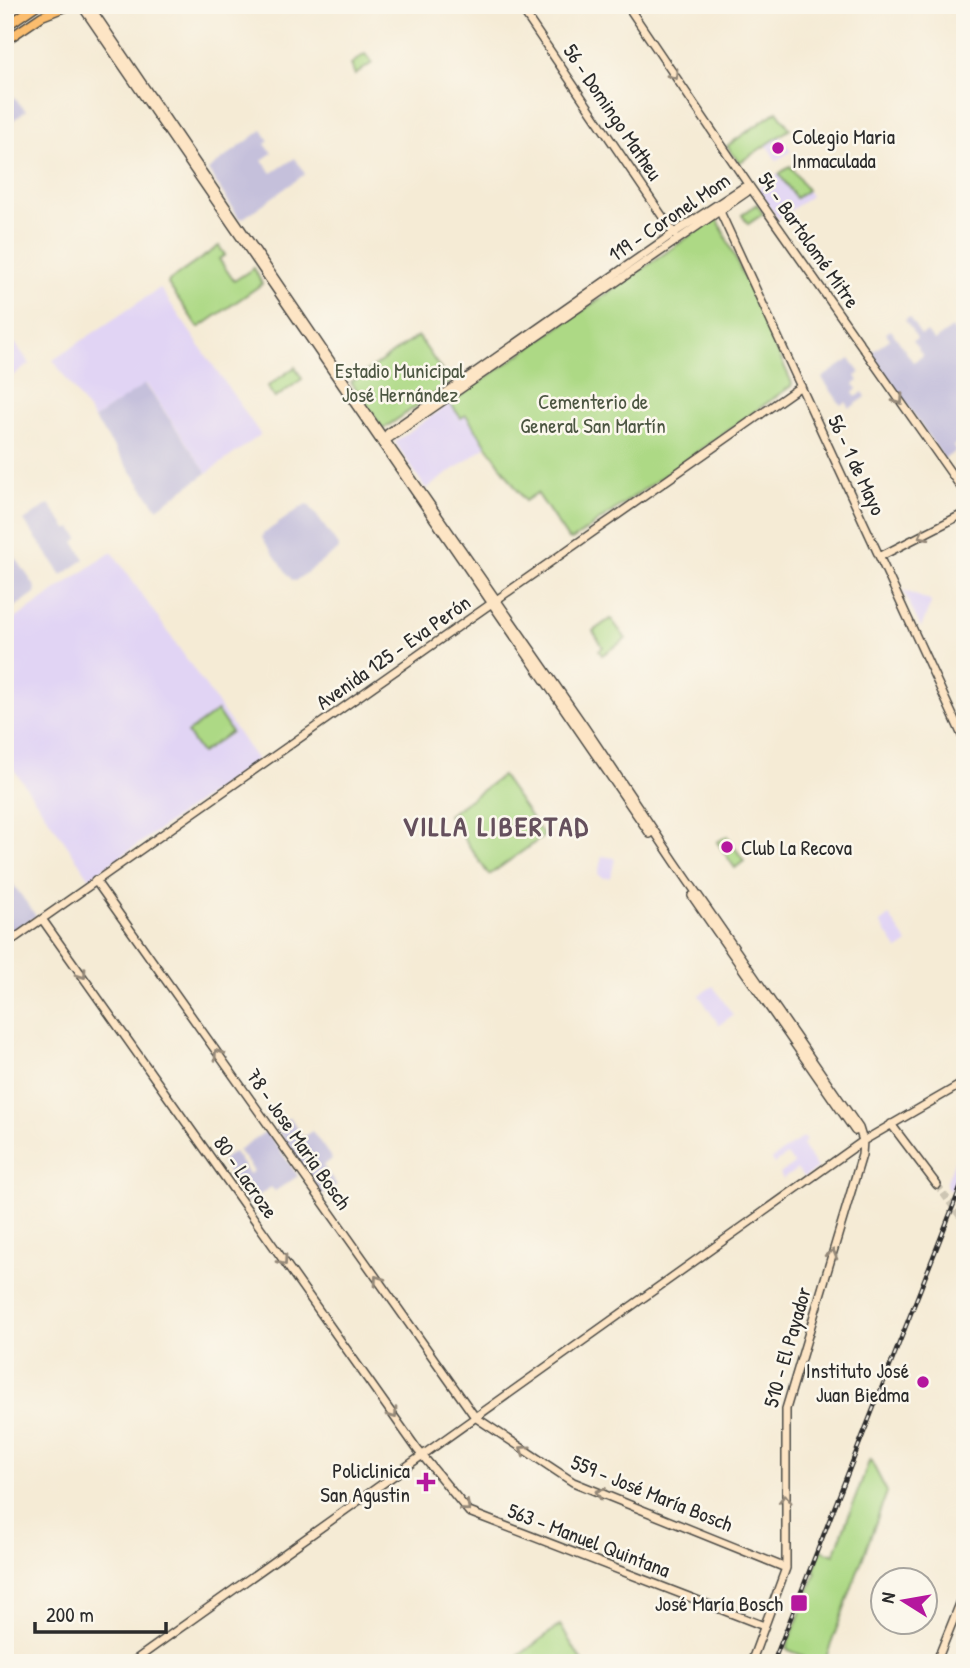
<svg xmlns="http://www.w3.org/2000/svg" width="970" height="1668" font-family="'Patrick Hand',sans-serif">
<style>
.built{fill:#e1d4f4}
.industrial{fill:#c5c0db}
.green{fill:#add985;stroke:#6c8258;stroke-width:2}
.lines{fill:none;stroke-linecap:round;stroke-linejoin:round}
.secondary-tunnel{stroke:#cdc5b3;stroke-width:7;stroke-dasharray:7 3.5;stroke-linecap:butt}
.secondary-casing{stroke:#494844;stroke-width:10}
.primary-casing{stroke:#494844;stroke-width:11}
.secondary{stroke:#fde5c5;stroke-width:7}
.primary{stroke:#fbbd6e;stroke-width:8}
.rail-casing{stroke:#2b2b2b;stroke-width:4.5}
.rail{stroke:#fbf7ec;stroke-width:2;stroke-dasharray:5;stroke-linecap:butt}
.oneway{stroke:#948878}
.poi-dot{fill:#b5179e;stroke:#fbf7ec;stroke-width:2.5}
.labels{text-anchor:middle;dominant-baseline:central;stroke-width:5;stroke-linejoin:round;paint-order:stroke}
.street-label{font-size:21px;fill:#2b2b2b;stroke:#fbf7ec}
.poi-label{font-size:21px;fill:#2b2b2b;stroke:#fbf7ec;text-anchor:end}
.park-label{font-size:21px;fill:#4c5642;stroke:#fbf7ec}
.district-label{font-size:28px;font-weight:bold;letter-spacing:2px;fill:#65505d;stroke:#fbf7ec}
</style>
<rect width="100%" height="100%" fill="#fbf7ec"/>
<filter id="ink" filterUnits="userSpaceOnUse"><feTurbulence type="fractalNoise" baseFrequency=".0143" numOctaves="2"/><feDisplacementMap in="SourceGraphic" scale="14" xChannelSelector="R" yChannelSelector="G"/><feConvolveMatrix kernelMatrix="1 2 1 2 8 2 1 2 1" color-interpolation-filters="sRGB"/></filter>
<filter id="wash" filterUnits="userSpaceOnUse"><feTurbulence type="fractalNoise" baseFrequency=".00686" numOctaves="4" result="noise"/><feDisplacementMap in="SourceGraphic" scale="28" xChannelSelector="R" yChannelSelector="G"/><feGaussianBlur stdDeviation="1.57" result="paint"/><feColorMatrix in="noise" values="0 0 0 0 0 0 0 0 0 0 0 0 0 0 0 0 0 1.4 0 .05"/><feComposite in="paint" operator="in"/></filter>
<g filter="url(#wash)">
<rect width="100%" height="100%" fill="#f5ebd5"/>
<path class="built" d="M 780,136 L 791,151 L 777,161 L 766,145 Z
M 790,166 L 811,196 L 778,219 L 757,189 Z
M 160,288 L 260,434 L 259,436 L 207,473 L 146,384 L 94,419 L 53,360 Z
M 5,329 L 30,364 L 8,379 L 5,379 Z
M 450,403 L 461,418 L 465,415 L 487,446 L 426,489 L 395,442 Z
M 110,553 L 113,553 L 256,759 L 255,762 L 90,878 L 5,757 L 5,626 Z
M 903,590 L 930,601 L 931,603 L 921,628 Z
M 602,856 L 615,858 L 611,877 L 603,878 L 598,874 Z
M 889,916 L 908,943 L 898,950 L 880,923 Z
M 713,986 L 733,1015 L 719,1025 L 699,995 Z
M 803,1137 L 806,1141 L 802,1145 L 817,1168 L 804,1178 L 797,1169 L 783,1179 L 780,1174 L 794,1164 L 787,1155 L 774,1164 L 771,1160 Z
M 963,1138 L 965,1160 L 953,1190 L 947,1188 L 946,1184 Z"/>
<path class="industrial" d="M 5,87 L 26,111 L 5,126 Z
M 262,130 L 269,141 L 265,144 L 272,153 L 262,160 L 272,173 L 295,158 L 305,174 L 242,219 L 239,218 L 208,170 Z
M 909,317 L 921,335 L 927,332 L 934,341 L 952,328 L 965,346 L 965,438 L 953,446 L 956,451 L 944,459 L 871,353 L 890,339 L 886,333 L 891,330 L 913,362 L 923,356 L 913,341 L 917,338 L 905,320 Z
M 850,359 L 860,373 L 856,376 L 859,381 L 854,384 L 857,389 L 853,393 L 856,397 L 863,392 L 866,397 L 850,408 L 846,402 L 841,405 L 822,378 Z
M 145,384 L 207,473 L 157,508 L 94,419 Z
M 49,504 L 68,530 L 72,528 L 79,538 L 74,542 L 85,559 L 62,575 L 24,521 Z
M 306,504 L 309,505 L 339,547 L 338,550 L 295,581 L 292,580 L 262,538 L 263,534 Z
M 7,548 L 10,549 L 36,588 L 35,593 L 5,614 Z
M 5,873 L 36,916 L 5,937 Z
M 290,1117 L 303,1137 L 312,1131 L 332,1159 L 323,1166 L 337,1185 L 324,1194 L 321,1193 L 276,1128 L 276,1125 Z
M 265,1132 L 268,1133 L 298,1176 L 275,1191 L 271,1187 L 248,1203 L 221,1161 L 234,1152 L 249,1174 L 254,1171 L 238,1150 Z"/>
<path class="green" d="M 365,54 L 372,63 L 355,75 L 351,64 Z
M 777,111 L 790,129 L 739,163 L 727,146 Z
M 790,166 L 807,190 L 796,198 L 779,174 Z
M 757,204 L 763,214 L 748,224 L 742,215 Z
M 714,219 L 718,220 L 792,383 L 791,386 L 572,540 L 568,539 L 537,493 L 525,501 L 466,415 L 461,418 L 450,403 Z
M 219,246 L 225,255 L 219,259 L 234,281 L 254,268 L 262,284 L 200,327 L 198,327 L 168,284 L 169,281 Z
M 418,336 L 450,383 L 383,429 L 351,382 Z
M 295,367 L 302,379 L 275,398 L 267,387 Z
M 610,619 L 612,620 L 626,639 L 602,655 L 599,650 L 603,647 L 593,631 Z
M 217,711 L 231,732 L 201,753 L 187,733 Z
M 502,776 L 544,836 L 489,875 L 448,815 Z
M 727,836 L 744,861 L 735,868 L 717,842 Z
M 870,1459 L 887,1492 L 824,1663 L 802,1663 L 804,1656 L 786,1649 L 816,1572 L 814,1570 L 821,1550 L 834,1555 Z
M 560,1625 L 583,1663 L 509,1663 Z"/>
</g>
<g filter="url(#ink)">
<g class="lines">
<path class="secondary-tunnel" d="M 937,1185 L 965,1223"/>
<defs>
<path id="secondary" d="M 81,5 L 650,834
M 89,5 L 345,382 L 584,726 L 675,862 L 859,1128 L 863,1141 L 862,1155 L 786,1409 L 786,1568 L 751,1663
M 519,5 L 675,235
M 627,5 L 750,187 L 965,493
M 717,205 L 965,742
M 385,441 L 388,433 L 674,233 L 744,187 L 750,187
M 385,441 L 747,192 L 750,187
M 881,556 L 965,513
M 95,880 L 475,1417 L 573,1482 L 786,1568
M 692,896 L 855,1131
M 42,919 L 417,1449 L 469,1512 L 764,1626
M 5,945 L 801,386
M 891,1124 L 937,1185
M 131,1663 L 863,1141 L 965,1082
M 936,1663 L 965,1591"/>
<path id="primary" d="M 5,27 L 37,5
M 5,41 L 42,16 L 70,5"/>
</defs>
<use href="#secondary" class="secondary-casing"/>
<use href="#primary" class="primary-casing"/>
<use href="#secondary" class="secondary"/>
<use href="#primary" class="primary"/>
<defs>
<path id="rail" d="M 773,1663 L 965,1176"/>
</defs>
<use href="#rail" class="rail-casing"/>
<use href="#rail" class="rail"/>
</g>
<defs><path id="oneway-chevron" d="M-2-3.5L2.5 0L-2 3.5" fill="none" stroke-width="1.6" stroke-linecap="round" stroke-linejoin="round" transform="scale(1.75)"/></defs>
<g class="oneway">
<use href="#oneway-chevron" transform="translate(674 75) rotate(55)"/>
<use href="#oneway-chevron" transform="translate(899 400) rotate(55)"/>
<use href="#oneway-chevron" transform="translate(923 535) rotate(153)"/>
<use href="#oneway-chevron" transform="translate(82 974) rotate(55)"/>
<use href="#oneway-chevron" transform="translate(218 1054) rotate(-125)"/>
<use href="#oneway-chevron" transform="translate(832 1254) rotate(-74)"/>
<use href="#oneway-chevron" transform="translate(283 1261) rotate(55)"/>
<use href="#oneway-chevron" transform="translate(378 1280) rotate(-126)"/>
<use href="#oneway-chevron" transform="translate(393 1414) rotate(55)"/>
<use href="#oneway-chevron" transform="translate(524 1450) rotate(-146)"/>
<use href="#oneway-chevron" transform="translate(600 1493) rotate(-159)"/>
<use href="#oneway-chevron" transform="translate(785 1499) rotate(-90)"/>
<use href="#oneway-chevron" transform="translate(466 1507) rotate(41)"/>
</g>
</g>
<g class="poi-dot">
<circle cx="778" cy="148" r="7"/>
<circle cx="727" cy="847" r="7"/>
<circle cx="923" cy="1382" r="7"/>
<path d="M422.5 1471.5h7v7h7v7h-7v7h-7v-7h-7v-7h7z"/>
<rect x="790" y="1594" width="18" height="18" rx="3.5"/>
</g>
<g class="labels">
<g class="street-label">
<text transform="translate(613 112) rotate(56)">56 - Domingo Matheu</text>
<text transform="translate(669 217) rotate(-34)">119 - Coronel Mom</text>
<text transform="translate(809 240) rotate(55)">54 - Bartolomé Mitre</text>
<text transform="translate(857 465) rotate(65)">56 - 1 de Mayo</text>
<text transform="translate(393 652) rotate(-35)">Avenida 125 - Eva Perón</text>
<text transform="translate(299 1139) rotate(55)">78 - Jose Maria Bosch</text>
<text transform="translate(246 1177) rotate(55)">80 - Lacroze</text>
<text transform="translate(787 1347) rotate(-74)">510 - El Payador</text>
<text transform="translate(652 1493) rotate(22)">559 - José María Bosch</text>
<text transform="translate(589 1540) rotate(21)">563 - Manuel Quintana</text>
</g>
<g class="poi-label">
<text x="792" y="136" text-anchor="start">Colegio Maria<tspan x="792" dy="24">Inmaculada</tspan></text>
<text x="741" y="847" text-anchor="start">Club La Recova</text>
<text x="909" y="1370">Instituto José<tspan x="909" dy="24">Juan Biedma</tspan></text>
<text x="410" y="1470">Policlinica<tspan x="410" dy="24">San Agustin</tspan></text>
<text x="783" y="1603">José María Bosch</text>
</g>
<g class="park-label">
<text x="400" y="370">Estadio Municipal<tspan x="400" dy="24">José Hernández</tspan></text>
<text x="593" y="401">Cementerio de<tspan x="593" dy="24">General San Martín</tspan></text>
</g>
<g class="district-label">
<text x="496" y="826">VILLA LIBERTAD</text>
</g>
</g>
<rect width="970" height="1668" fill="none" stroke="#fbf7ec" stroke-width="28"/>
<g transform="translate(904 1601) rotate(281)"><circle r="33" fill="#fbf7ec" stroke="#a8a59f" stroke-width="2"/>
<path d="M0-5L12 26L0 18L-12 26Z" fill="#b5179e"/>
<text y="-10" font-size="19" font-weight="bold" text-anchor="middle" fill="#2b2b2b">N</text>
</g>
<path d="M35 1622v10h131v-10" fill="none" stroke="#2b2b2b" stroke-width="3.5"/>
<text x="46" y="1622" font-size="21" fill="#2b2b2b" stroke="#fbf7ec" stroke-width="5" paint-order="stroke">200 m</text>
</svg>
